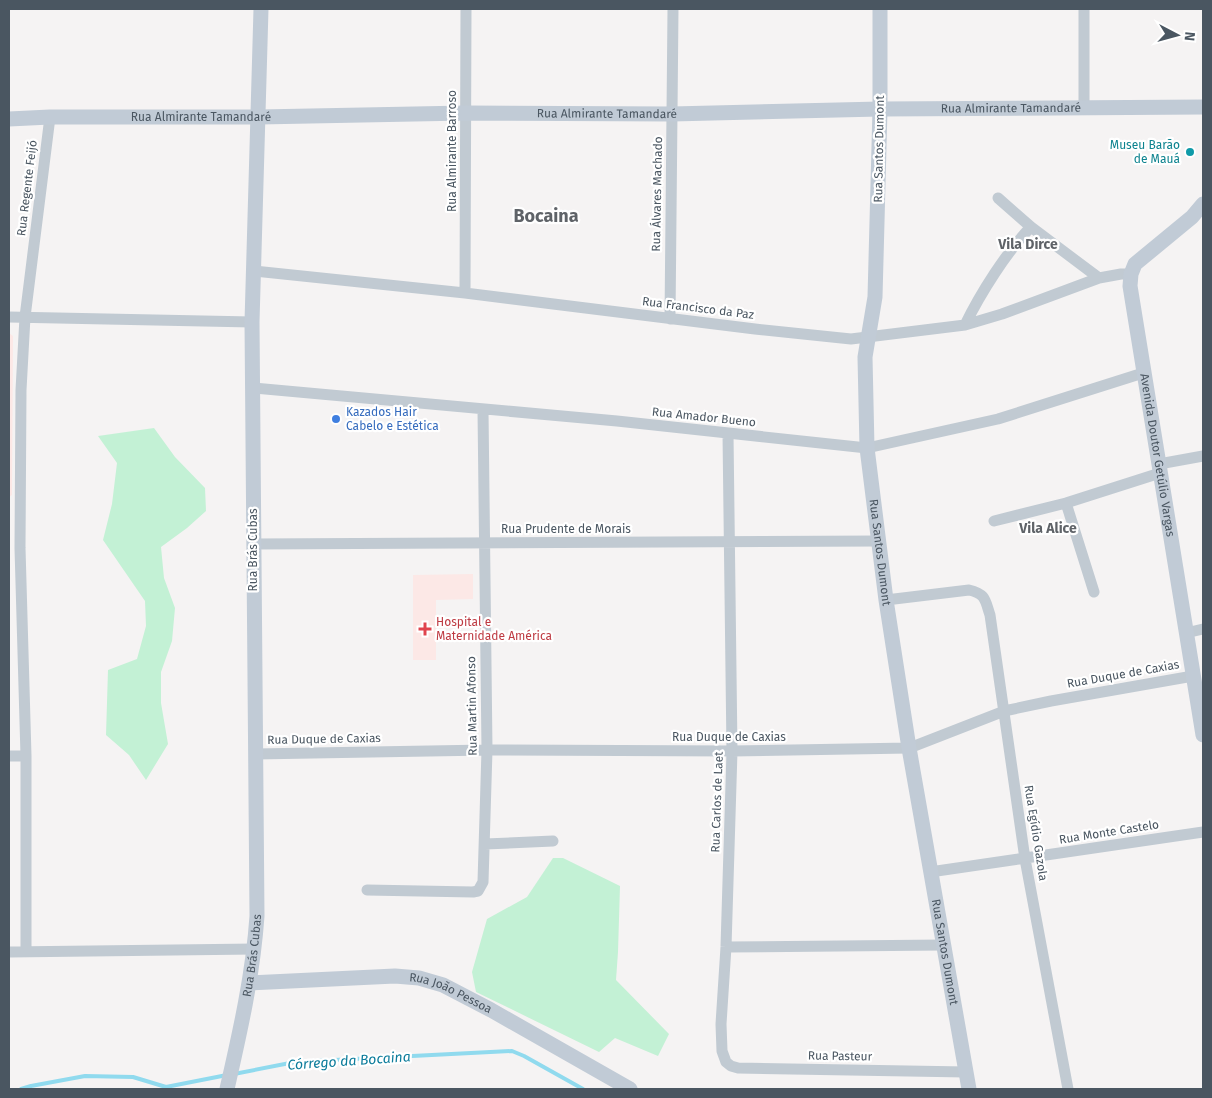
<svg xmlns="http://www.w3.org/2000/svg" width="1212" height="1098" font-family="'Fira Sans',sans-serif">
<style>
.medical{fill:#fce8e6}
.green{fill:#c3f1d5}
.lines{fill:none;stroke-linecap:round;stroke-linejoin:round}
.stream{stroke:#90daee;stroke-width:4}
.street{stroke:#c1cad2;stroke-width:11}
.secondary{stroke:#c1cbd6;stroke-width:15}
.culture-dot{fill:#0f9aa8;stroke:#fff;stroke-width:2}
.shop-dot{fill:#3f7fe0;stroke:#fff;stroke-width:2}
.health-dot{fill:#e0444e;stroke:#fff;stroke-width:2}
.labels{text-anchor:middle;dominant-baseline:central;stroke-width:4.5;stroke-linejoin:round;paint-order:stroke}
.street-label{font-size:12px;fill:#4a5661;stroke:#fff}
.culture-label{font-size:12px;fill:#0d838f;stroke:#fff;text-anchor:end}
.shop-label{font-size:12px;fill:#366cbe;stroke:#fff;text-anchor:start}
.health-label{font-size:12px;fill:#be3a42;stroke:#fff;text-anchor:start}
.neighbourhood-label{font-size:14px;font-weight:bold;fill:#5f6368;stroke:#fff}
.water-label{font-size:14px;font-style:italic;fill:#0c7c9b;stroke:#fff}
.district-label{font-size:18px;font-weight:bold;fill:#5f6368;stroke:#fff}
</style>
<rect width="100%" height="100%" fill="#f5f3f3"/>
<path class="medical" d="M 9,333 L 13,336 L 12,495 L 9,497 Z
M 473,574 L 473,599 L 436,600 L 436,660 L 413,660 L 413,575 Z"/>
<path class="green" d="M 154,428 L 175,457 L 205,488 L 206,511 L 187,528 L 161,547 L 164,578 L 175,608 L 172,641 L 161,672 L 161,703 L 168,744 L 146,780 L 129,755 L 106,735 L 108,670 L 137,659 L 146,626 L 145,601 L 103,540 L 112,504 L 117,463 L 98,436 Z
M 553,858 L 563,858 L 620,886 L 618,952 L 616,980 L 669,1034 L 658,1056 L 615,1038 L 599,1052 L 476,992 L 472,972 L 487,919 L 527,897 Z"/>
<g class="lines">
<path class="stream" d="M 234,1074 L 295,1062 L 512,1051 L 524,1056 L 583,1089
M 21,1089 L 31,1086 L 85,1076 L 133,1077 L 166,1087 L 227,1075"/>
<path class="street" d="M 1084,107 L 1084,9
M 998,198 L 1031,227 L 1099,278
M 254,271 L 465,293 L 755,329 L 851,339 L 965,325 L 1002,314 L 1099,278 L 1121,274 L 1131,274
M 465,293 L 466,9
M 9,317 L 252,322
M 670,319 L 673,9
M 965,325 C 980,294 1007,251 1031,227
M 253,388 L 617,421 L 867,448 L 998,419 L 1143,373
M 728,434 L 732,751 L 726,947 L 721,1024 L 722,1051 L 726,1062 L 731,1066 L 738,1068 L 966,1072
M 1159,464 L 1203,456
M 1066,503 L 1094,592
M 994,521 L 1066,503 L 1160,473
M 253,544 L 880,541
M 886,600 L 969,590 C 986,594 985,600 990,615 L 1025,859 L 1068,1089
M 1186,633 L 1203,629
M 255,754 L 487,750 L 732,751 L 909,748 L 1004,711 L 1051,701 L 1193,676
M 9,756 L 26,756
M 485,844 L 553,841
M 930,872 L 1203,832
M 367,890 L 473,892 L 478,891 L 483,882 L 487,750 L 483,410
M 726,947 L 943,945
M 9,952 L 255,949
M 26,952 L 26,756 L 20,548 L 21,390 L 25,317 L 50,117"/>
<g class="secondary">
<path id="s1" d="M 880,9 L 880,109 L 875,297 L 865,357 L 867,448 L 886,600 L 909,748 L 969,1089"/>
<path id="s2" d="M 9,119 L 50,117 L 259,117 L 466,113 L 672,114 L 880,109 L 1203,107"/>
<path id="s3" d="M 1203,204 L 1192,217 L 1135,264 L 1131,274 L 1130,286 L 1203,735"/>
<path id="s4" d="M 250,983 L 395,976 L 419,978 L 443,985 L 491,1010 L 630,1089"/>
<path id="s5" d="M 227,1089 C 240,1032 253,975 257,916 L 252,322 L 261,9"/>
</g>
</g>
<circle class="culture-dot" cx="1190" cy="152" r="5"/>
<circle class="shop-dot" cx="336" cy="419" r="5"/>
<path class="health-dot" d="M422.5 621.5h5v5h5v5h-5v5h-5v-5h-5v-5h5z"/>
<g class="labels">
<g class="street-label">
<text stroke="none"><textPath href="#s2" startOffset="1002">Rua Almirante Tamandaré</textPath></text>
<text stroke="none"><textPath href="#s2" startOffset="598">Rua Almirante Tamandaré</textPath></text>
<text stroke="none"><textPath href="#s2" startOffset="192">Rua Almirante Tamandaré</textPath></text>
<text transform="translate(879 149) rotate(-89)">Rua Santos Dumont</text>
<text transform="translate(452 151) rotate(-90)">Rua Almirante Barroso</text>
<text transform="translate(27 188) rotate(-83)">Rua Regente Feijó</text>
<text transform="translate(657 194) rotate(-89)">Rua Álvares Machado</text>
<text transform="translate(698 308) rotate(7)">Rua Francisco da Paz</text>
<text transform="translate(704 417) rotate(6)">Rua Amador Bueno</text>
<text stroke="none"><textPath href="#s3" startOffset="285">Avenida Doutor Getúlio Vargas</textPath></text>
<text x="566" y="529">Rua Prudente de Morais</text>
<text transform="translate(253 550) rotate(-90)">Rua Brás Cubas</text>
<text stroke="none"><textPath href="#s1" startOffset="545">Rua Santos Dumont</textPath></text>
<text transform="translate(1123 674) rotate(-10)">Rua Duque de Caxias</text>
<text transform="translate(472 706) rotate(-91)">Rua Martin Afonso</text>
<text x="729" y="737">Rua Duque de Caxias</text>
<text transform="translate(324 739) rotate(-1)">Rua Duque de Caxias</text>
<text transform="translate(717 802) rotate(-88)">Rua Carlos de Laet</text>
<text transform="translate(1109 832) rotate(-9)">Rua Monte Castelo</text>
<text transform="translate(1036 833) rotate(81)">Rua Egídio Gazola</text>
<text stroke="none"><textPath href="#s1" startOffset="950">Rua Santos Dumont</textPath></text>
<text stroke="none"><textPath href="#s5" startOffset="136">Rua Brás Cubas</textPath></text>
<text stroke="none"><textPath href="#s4" startOffset="204">Rua João Pessoa</textPath></text>
<text transform="translate(840 1056) rotate(1)">Rua Pasteur</text>
</g>
<g class="culture-label">
<text x="1180" y="145">Museu Barão<tspan x="1180" dy="14">de Mauá</tspan></text>
</g>
<g class="shop-label">
<text x="346" y="412">Kazados Hair<tspan x="346" dy="14">Cabelo e Estética</tspan></text>
</g>
<g class="health-label">
<text x="436" y="622">Hospital e<tspan x="436" dy="14">Maternidade América</tspan></text>
</g>
<g class="neighbourhood-label">
<text x="1028" y="244">Vila Dirce</text>
<text x="1048" y="528">Vila Alice</text>
</g>
<g class="water-label">
<text transform="translate(349 1061) rotate(-4)">Córrego da Bocaina</text>
</g>
<g class="district-label">
<text x="546" y="216">Bocaina</text>
</g>
</g>
<rect width="1212" height="1098" fill="none" stroke="#4a5661" stroke-width="20"/>
<g transform="translate(1177 35) rotate(96)" stroke="#ffffff" stroke-width="4" paint-order="stroke">
<path d="M0-4L9 19L0 12L-9 19Z" fill="#4a5661"/>
<text y="-8" font-size="14" font-weight="bold" text-anchor="middle" fill="#4a5661">N</text>
</g>
</svg>
